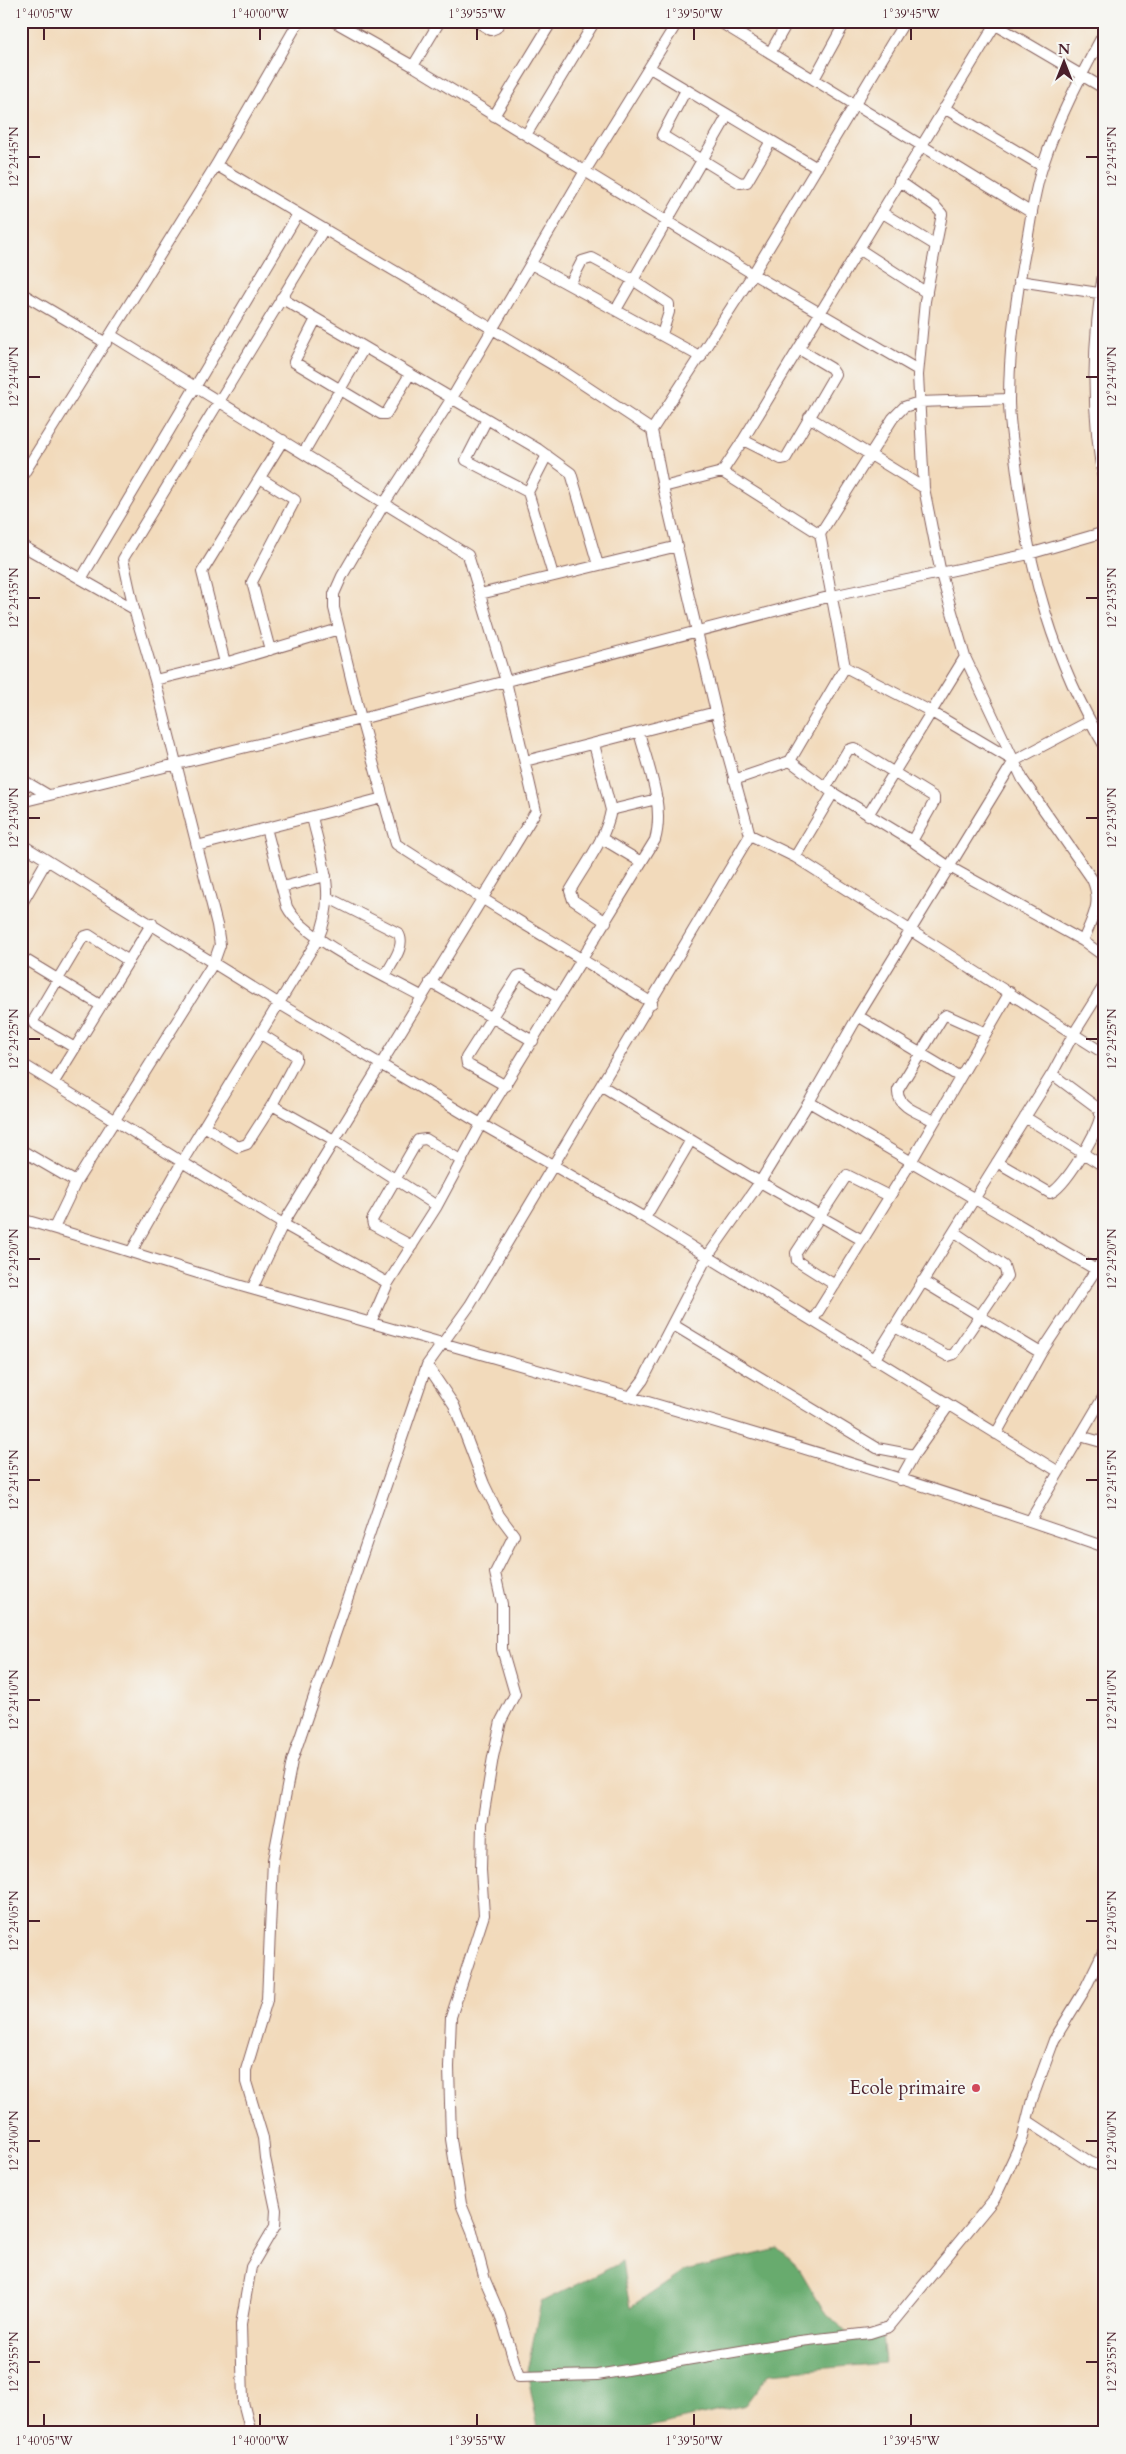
<svg xmlns="http://www.w3.org/2000/svg" width="1126" height="2454" font-family="Cardo,serif">
<style>
.forest{fill:#68ab6e;stroke:#59654c}
.lines{fill:none;stroke-linecap:round;stroke-linejoin:round}
.stream{stroke:#63b0dc;stroke-width:3}
.minor-casing{stroke:#85605d;stroke-width:12}
.minor{stroke:#fff;stroke-width:10}
.ticks{fill:none;stroke:#4a1f2b;stroke-width:2}
.poi-dot{fill:#d1495b;stroke:#f6f6f2;stroke-width:2}
.labels{text-anchor:middle;dominant-baseline:central;stroke-width:4;stroke-linejoin:round;paint-order:stroke}
.poi-label{font-size:19px;fill:#4a1f2b;stroke:#f6f6f2;text-anchor:end}
.neatline{fill:none;stroke:#4a1f2b;stroke-width:2}
.ticks-label{font-size:12px;text-anchor:middle;fill:#4a1f2b}
</style>
<rect width="100%" height="100%" fill="#f6f6f2"/>
<filter id="ink" filterUnits="userSpaceOnUse"><feTurbulence type="fractalNoise" baseFrequency=".02" numOctaves="2"/><feDisplacementMap in="SourceGraphic" scale="10" xChannelSelector="R" yChannelSelector="G"/><feConvolveMatrix kernelMatrix="1 2 1 2 8 2 1 2 1" color-interpolation-filters="sRGB"/></filter>
<filter id="wash" filterUnits="userSpaceOnUse"><feTurbulence type="fractalNoise" baseFrequency=".0096" numOctaves="4" result="noise"/><feDisplacementMap in="SourceGraphic" scale="20" xChannelSelector="R" yChannelSelector="G"/><feGaussianBlur stdDeviation="1.12" result="paint"/><feColorMatrix in="noise" values="0 0 0 0 0 0 0 0 0 0 0 0 0 0 0 0 0 1.4 0 .05"/><feComposite in="paint" operator="in"/></filter>
<g filter="url(#wash)">
<rect width="100%" height="100%" fill="#f2dabb"/>
<path class="forest" d="M 778,2249 L 800,2270 L 824,2311 L 850,2335 L 882,2335 L 885,2363 L 770,2373 L 746,2405 L 623,2433 L 539,2433 L 527,2371 L 541,2302 L 622,2262 L 630,2308 L 685,2271 Z"/>
<g class="lines">
<path class="stream" d="M 760,2433 L 797,2427 L 808,2433"/>
</g>
</g>
<g filter="url(#ink)">
<g class="lines">
<defs>
<path id="minor" d="M 333,21 L 413,66 L 753,274 L 918,370
M 476,21 L 491,30 L 496,28 L 501,21
M 718,21 L 1032,213
M 905,21 L 753,274 L 652,430 L 663,487 L 716,712 L 750,835 L 795,857 L 1105,1054
M 989,21 L 1105,89
M 1105,31 C 1082,74 1058,118 1043,165 C 1034,191 1031,219 1026,246 C 1016,296 1009,349 1009,400 C 1009,424 1014,448 1017,472 C 1029,572 1053,660 1105,747
M 770,53 L 788,21
M 413,66 L 440,21
M 650,68 L 817,168
M 814,79 L 843,26 L 842,21
M 686,90 L 662,135 L 740,183 L 747,182 L 771,141
M 944,108 L 1042,166
M 494,116 L 552,21
M 526,135 L 595,21
M 216,165 L 560,369 L 652,430
M 899,181 L 935,206 L 942,214 L 925,301 L 918,375 L 924,488 L 941,574 L 965,657 L 1014,761 L 1023,780 L 1092,879 C 1103,904 1092,918 1083,941
M 881,212 L 935,245
M 859,249 L 927,293
M 1105,261 C 1092,340 1090,411 1105,490
M 531,264 L 701,357
M 1019,281 L 1105,294
M 570,284 L 582,261 L 592,258 L 633,280 L 669,304 L 669,312 L 662,334
M 21,293 L 106,343
M 281,298 L 538,449 L 571,473 L 598,565
M 617,308 L 728,115
M 316,319 L 294,362 L 381,414 L 386,414 L 410,374
M 111,335 L 468,555 L 506,681 L 536,811 L 283,1224 L 252,1289
M 809,417 L 924,488
M 487,419 L 466,460 L 528,492
M 743,440 L 781,459 L 786,458 L 835,374 L 831,368 L 799,349
M 304,452 L 364,348
M 547,455 L 528,492 L 553,575
M 722,472 L 820,534
M 21,478 L 216,165 L 299,21
M 260,478 L 295,500 L 252,582 L 270,650
M 663,487 L 722,472 L 743,440 L 995,25
M 21,545 L 134,609
M 81,579 L 298,214
M 480,594 L 678,546
M 225,663 L 202,572 L 283,440
M 845,667 L 930,711 L 1014,761
M 155,680 L 225,663 L 339,629
M 594,744 L 611,810 C 606,839 584,866 570,891 L 573,900 L 606,922
M 525,761 L 716,712
M 790,761 L 833,793 L 912,841 L 948,866 L 1083,941 L 1105,957
M 21,779 L 48,795
M 734,780 L 790,761 L 845,667 L 820,534 L 893,418 L 904,407 L 919,402 L 1009,399
M 826,787 L 848,750 L 854,748 L 934,797 L 934,802 L 912,841
M 21,802 L 361,719 L 832,596 L 1029,554 L 1105,532
M 611,810 L 657,799
M 868,815 L 965,657
M 266,828 L 287,907 C 304,940 387,977 421,996
M 601,838 L 641,862
M 21,844 L 278,1003 L 481,1124 L 645,1218 L 1059,1472
M 197,846 L 383,798
M 795,857 L 833,793
M 282,887 L 326,876
M 327,897 L 398,933 C 407,945 391,964 385,976
M 21,905 L 47,860
M 21,957 L 100,1005
M 430,982 L 533,1041
M 652,1003 C 567,949 480,899 396,844 L 361,719 L 334,608 L 334,594 L 342,576 L 384,504 L 452,398 L 585,171 L 678,21
M 858,1016 L 960,1077
M 75,1048 L 34,1024 L 33,1021 L 83,937 L 89,935 L 129,961
M 21,1063 L 283,1224 L 388,1283
M 54,1082 L 152,923
M 506,1086 L 467,1064 L 466,1058 L 518,976 L 521,975 L 559,998
M 602,1086 L 760,1182 L 862,1240
M 809,1102 L 1105,1275
M 272,1105 L 334,1140 L 437,1206
M 1025,1117 L 1105,1167
M 935,1121 C 921,1114 896,1107 898,1090 L 942,1018 L 946,1015 L 986,1033
M 204,1126 L 238,1147 L 247,1144 L 272,1105 L 296,1060 L 296,1056 L 261,1034
M 21,1150 L 76,1182
M 997,1162 L 1050,1193 C 1064,1189 1098,1132 1100,1117 C 1101,1114 1099,1112 1099,1109 L 1052,1074
M 645,1218 L 691,1140
M 21,1219 C 100,1241 177,1268 255,1290 C 540,1371 826,1449 1105,1547
M 54,1228 L 76,1182 L 214,962 L 220,945 L 217,925 L 155,680 L 134,609 L 123,559 L 324,229
M 412,1246 L 373,1225 L 372,1220 L 418,1140 L 426,1139 L 462,1161
M 131,1252 L 182,1162 L 318,939 C 337,896 322,860 312,817
M 922,1281 L 1041,1353
M 835,1285 L 797,1261 L 796,1253 L 847,1175 L 889,1196
M 813,1320 L 911,1162 L 1010,992
M 371,1322 L 388,1283 L 437,1206 L 481,1124 L 655,840 C 665,805 648,767 639,732
M 672,1324 L 877,1448 L 914,1455 L 949,1405
M 895,1327 L 948,1356 L 954,1354 L 1007,1276 L 1004,1266 L 954,1232
M 874,1360 L 1052,1074 L 1073,1035 L 1105,984
M 427,1365 L 454,1405 L 484,1484 L 499,1515 L 514,1535 L 495,1573 L 502,1604 L 502,1649 L 515,1694 L 501,1721 L 493,1757 L 482,1824 L 481,1870 L 484,1915 L 451,2017 L 449,2067 L 451,2139 L 461,2204 L 472,2231 L 485,2280 L 500,2315 L 519,2377 L 597,2375 L 800,2341 L 870,2333 L 889,2327 L 995,2198 L 1022,2140 L 1032,2100 L 1054,2040 L 1084,1991 L 1105,1948
M 630,1397 L 643,1380 L 707,1257 L 760,1182 L 809,1102 L 858,1016 L 1014,761 L 1090,721
M 996,1434 L 1041,1353 L 1105,1256
M 1080,1436 L 1105,1443
M 900,1480 L 914,1455
M 1030,1521 L 1105,1394
M 1028,2121 L 1090,2162 L 1105,2168
M 251,2433 L 243,2402 L 241,2324 L 251,2267 L 275,2226 L 276,2210 L 265,2158 L 263,2138 L 246,2082 L 246,2070 L 267,2000 L 273,1860 L 292,1761 L 427,1365 L 470,1305 L 750,835"/>
</defs>
<use href="#minor" class="minor-casing"/>
<use href="#minor" class="minor"/>
</g>
</g>
<path class="ticks" d="M 44,28 L 44,40M 260,28 L 260,40M 477,28 L 477,40M 694,28 L 694,40M 911,28 L 911,40M 28,157 L 40,157M 1086,157 L 1098,157M 28,377 L 40,377M 1086,377 L 1098,377M 28,598 L 40,598M 1086,598 L 1098,598M 28,818 L 40,818M 1086,818 L 1098,818M 28,1039 L 40,1039M 1086,1039 L 1098,1039M 28,1259 L 40,1259M 1086,1259 L 1098,1259M 28,1480 L 40,1480M 1086,1480 L 1098,1480M 28,1700 L 40,1700M 1086,1700 L 1098,1700M 28,1921 L 40,1921M 1086,1921 L 1098,1921M 28,2141 L 40,2141M 1086,2141 L 1098,2141M 28,2362 L 40,2362M 1086,2362 L 1098,2362M 44,2414 L 44,2426M 260,2414 L 260,2426M 477,2414 L 477,2426M 694,2414 L 694,2426M 911,2414 L 911,2426"/>
<circle class="poi-dot" cx="976" cy="2088" r="5"/>
<g class="labels">
<g class="poi-label">
<text x="966" y="2088">Ecole primaire</text>
</g>
</g>
<rect width="1126" height="2454" fill="none" stroke="#f6f6f2" stroke-width="55"/>
<g transform="translate(1064 62)" stroke="#f6f6f2" stroke-width="4" paint-order="stroke">
<path d="M0-4L9 19L0 12L-9 19Z" fill="#4a1f2b"/>
<text y="-8" font-size="14" font-weight="bold" text-anchor="middle" fill="#4a1f2b">N</text>
</g>
<rect x="28" y="28" width="1070" height="2398" class="neatline"/>
<g class="ticks-label">
<text x="44" y="18">1°40'05"W</text>
<text x="260" y="18">1°40'00"W</text>
<text x="477" y="18">1°39'55"W</text>
<text x="694" y="18">1°39'50"W</text>
<text x="911" y="18">1°39'45"W</text>
<text transform="translate(14 157) rotate(-90)" y="4">12°24'45"N</text>
<text transform="translate(1112 157) rotate(-90)" y="4">12°24'45"N</text>
<text transform="translate(14 377) rotate(-90)" y="4">12°24'40"N</text>
<text transform="translate(1112 377) rotate(-90)" y="4">12°24'40"N</text>
<text transform="translate(14 598) rotate(-90)" y="4">12°24'35"N</text>
<text transform="translate(1112 598) rotate(-90)" y="4">12°24'35"N</text>
<text transform="translate(14 818) rotate(-90)" y="4">12°24'30"N</text>
<text transform="translate(1112 818) rotate(-90)" y="4">12°24'30"N</text>
<text transform="translate(14 1039) rotate(-90)" y="4">12°24'25"N</text>
<text transform="translate(1112 1039) rotate(-90)" y="4">12°24'25"N</text>
<text transform="translate(14 1259) rotate(-90)" y="4">12°24'20"N</text>
<text transform="translate(1112 1259) rotate(-90)" y="4">12°24'20"N</text>
<text transform="translate(14 1480) rotate(-90)" y="4">12°24'15"N</text>
<text transform="translate(1112 1480) rotate(-90)" y="4">12°24'15"N</text>
<text transform="translate(14 1700) rotate(-90)" y="4">12°24'10"N</text>
<text transform="translate(1112 1700) rotate(-90)" y="4">12°24'10"N</text>
<text transform="translate(14 1921) rotate(-90)" y="4">12°24'05"N</text>
<text transform="translate(1112 1921) rotate(-90)" y="4">12°24'05"N</text>
<text transform="translate(14 2141) rotate(-90)" y="4">12°24'00"N</text>
<text transform="translate(1112 2141) rotate(-90)" y="4">12°24'00"N</text>
<text transform="translate(14 2362) rotate(-90)" y="4">12°23'55"N</text>
<text transform="translate(1112 2362) rotate(-90)" y="4">12°23'55"N</text>
<text x="44" y="2445">1°40'05"W</text>
<text x="260" y="2445">1°40'00"W</text>
<text x="477" y="2445">1°39'55"W</text>
<text x="694" y="2445">1°39'50"W</text>
<text x="911" y="2445">1°39'45"W</text>
</g>
</svg>
